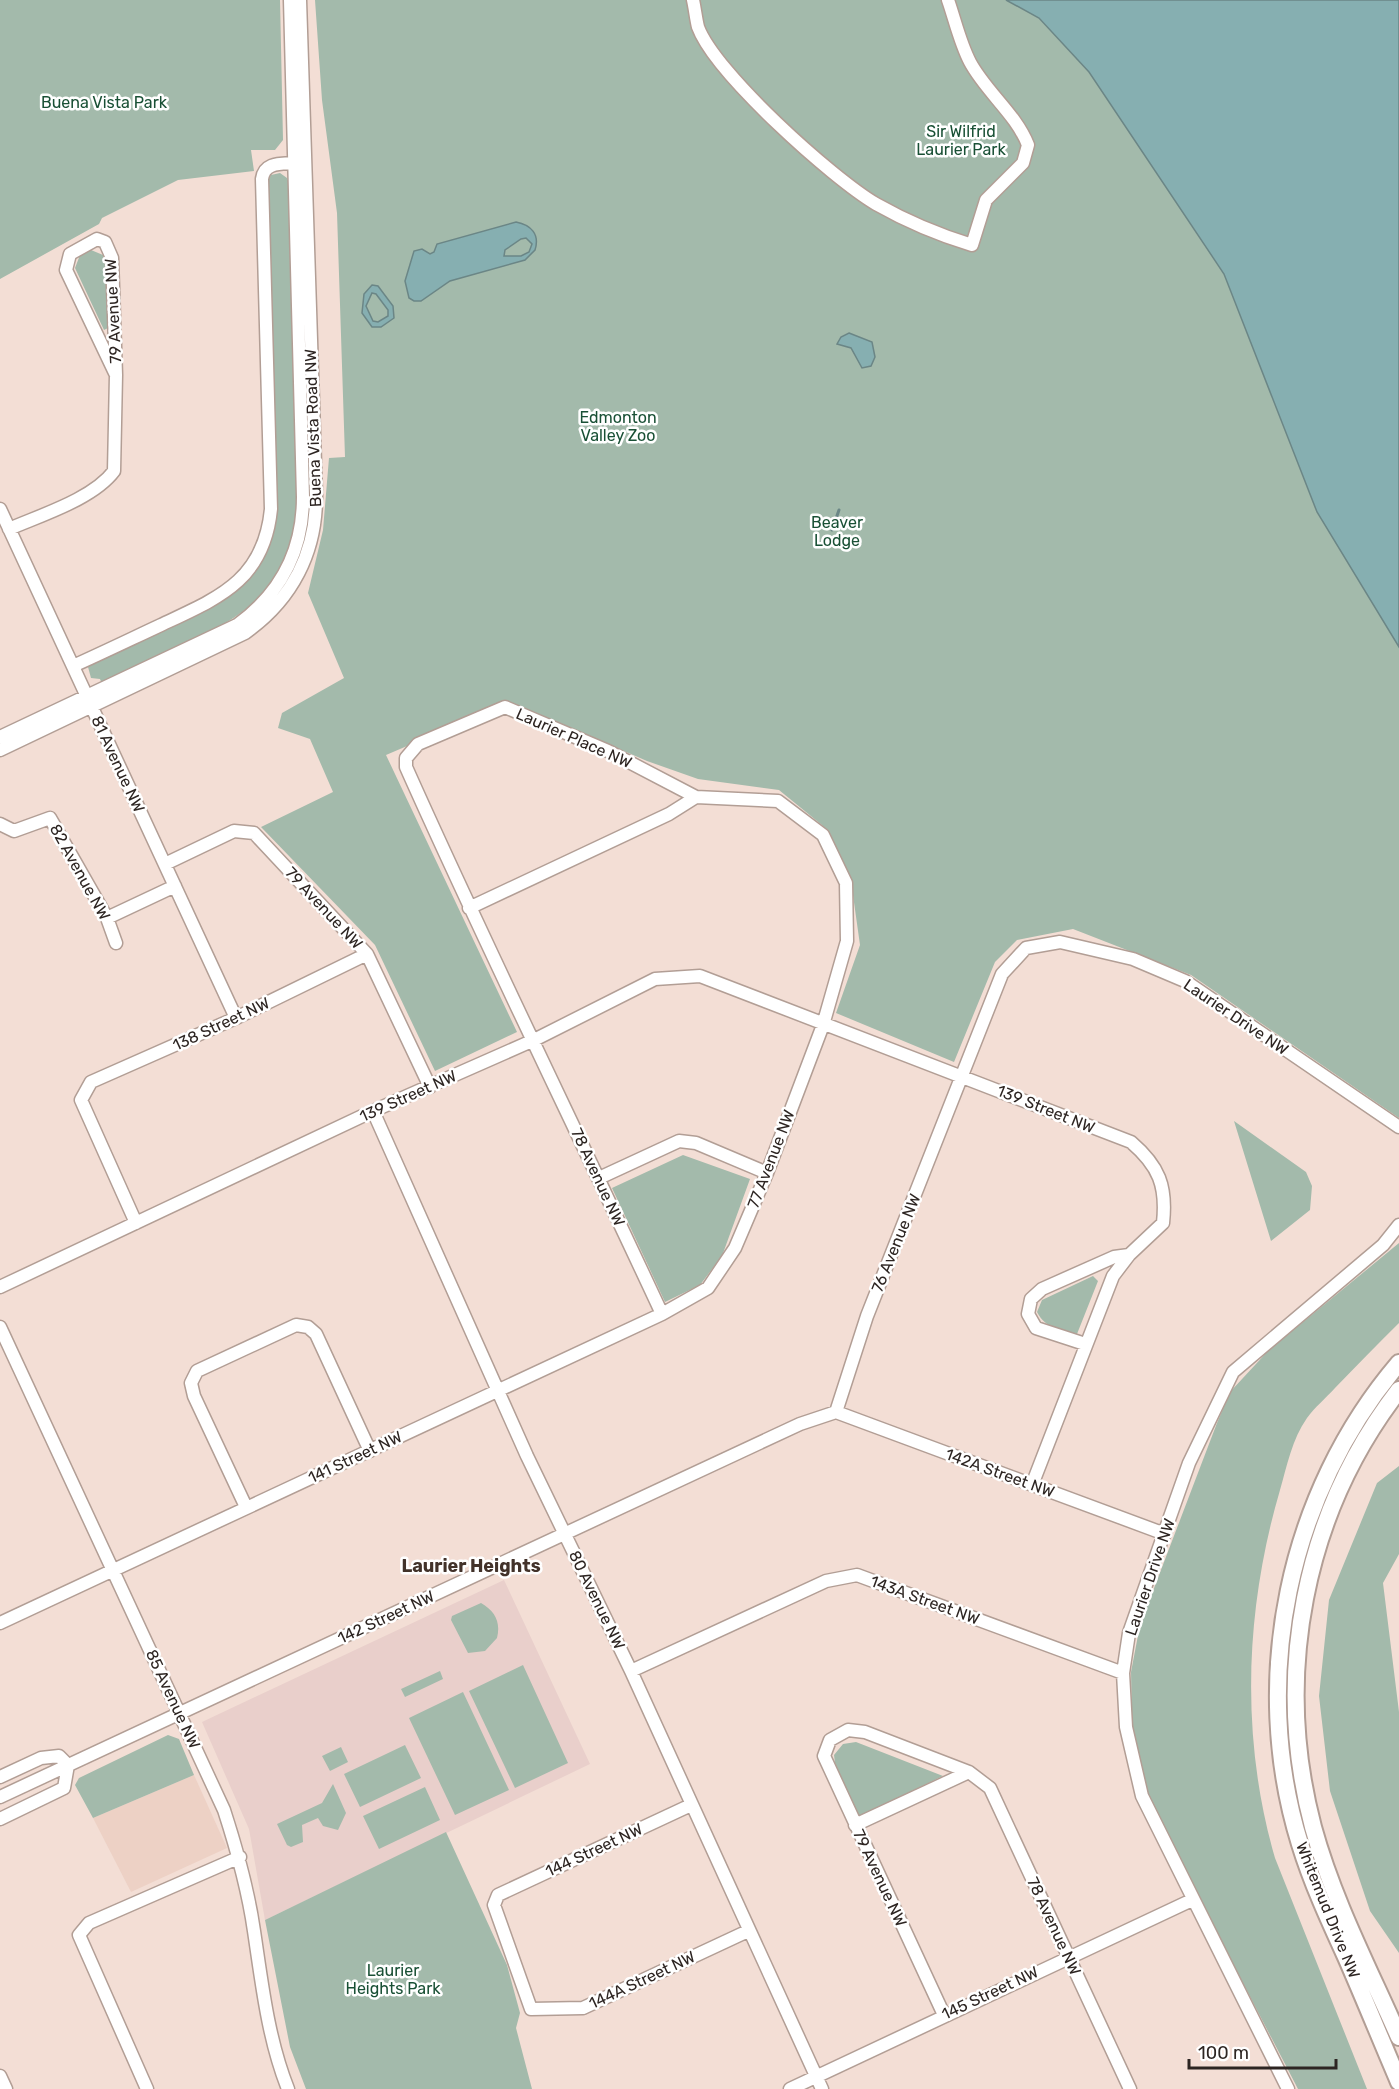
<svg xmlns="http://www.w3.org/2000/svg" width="1399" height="2089" font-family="Rubik,sans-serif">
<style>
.built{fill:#edd1c5}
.industrial{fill:#e9cfcb}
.green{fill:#a3baab}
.water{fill:#86afb1;stroke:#6b8686;stroke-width:1.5;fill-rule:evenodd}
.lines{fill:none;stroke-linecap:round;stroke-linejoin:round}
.stream{stroke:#6b8686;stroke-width:3}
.minor-casing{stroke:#b29e95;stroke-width:15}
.highway-casing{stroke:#b29e95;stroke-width:20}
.minor{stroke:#fff;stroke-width:12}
.highway{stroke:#fff;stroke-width:16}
.labels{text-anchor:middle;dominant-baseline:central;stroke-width:5;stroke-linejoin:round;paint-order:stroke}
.park-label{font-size:16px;fill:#195035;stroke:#fff}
.street-label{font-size:16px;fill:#2d2522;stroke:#fff}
.neighbourhood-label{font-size:18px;font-weight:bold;fill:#42322a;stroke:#fff}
</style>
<rect width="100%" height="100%" fill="#f3ded5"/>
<path class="built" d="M 194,1775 L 227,1848 L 131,1892 L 93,1818 Z"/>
<path class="industrial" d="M 504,1580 L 590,1764 L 265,1920 L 249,1829 L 202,1722 Z"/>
<path class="green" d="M 0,0 L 280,0 L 283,140 L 275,150 L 251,150 L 254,171 L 178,180 L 102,218 L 99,224 L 0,279 Z
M 315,0 L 1006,0 L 1039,18 L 1089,72 L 1224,274 L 1317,512 L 1399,647 L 1399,1118 L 1191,975 L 1073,929 L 1017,940 L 995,962 L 954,1062 L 836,1013 L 860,945 L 851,881 L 828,830 L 779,790 L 698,779 L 647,761 L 510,702 L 386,755 L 517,1032 L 435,1071 L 375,945 L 261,827 L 333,792 L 310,739 L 278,728 L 282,713 L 344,678 L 308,593 L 323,530 L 329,458 L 345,457 L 337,213 L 322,100 Z
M 280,173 L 287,178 L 289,183 L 298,509 C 290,587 250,613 185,644 C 157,657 130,670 102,684 L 100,679 L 91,678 L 88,667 L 90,664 C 117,652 143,640 170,628 C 221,604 264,585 275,523 L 267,182 L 271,175 Z
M 91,250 L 103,255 L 107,271 L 110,327 L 104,330 L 75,268 L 80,255 Z
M 1234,1121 L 1306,1172 L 1312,1186 L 1310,1210 L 1271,1241 Z
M 683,1155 L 750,1179 L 722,1256 L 700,1285 L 665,1302 L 612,1188 Z
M 1399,1243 L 1399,1323 C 1377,1345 1356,1366 1335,1388 C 1326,1398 1315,1407 1307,1418 C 1292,1439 1287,1466 1280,1490 C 1245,1609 1240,1738 1275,1858 L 1367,2089 L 1298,2089 L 1153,1810 L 1139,1764 L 1132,1721 L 1131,1672 L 1140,1625 L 1217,1423 L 1230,1392 L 1268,1351 Z
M 1093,1276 L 1098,1281 L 1077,1334 C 1060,1330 1046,1329 1037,1312 L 1042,1300 Z
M 1399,1466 L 1399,1554 L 1383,1583 L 1399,1712 L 1399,1953 L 1370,1911 L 1330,1791 L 1319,1696 L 1329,1600 L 1377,1483 Z
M 481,1603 C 495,1611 501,1622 497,1638 L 485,1651 L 468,1653 L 451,1620 L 452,1616 Z
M 523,1665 L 568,1763 L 515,1788 L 469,1691 Z
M 440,1671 L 443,1679 L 405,1697 L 401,1689 Z
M 463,1692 L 509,1790 L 455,1815 L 409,1718 Z
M 168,1735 L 179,1739 L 194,1775 L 93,1818 L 75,1785 L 79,1778 Z
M 856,1742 L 943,1776 L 858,1817 L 835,1763 L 834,1755 L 843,1744 Z
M 405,1745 L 421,1778 L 360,1807 L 344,1774 Z
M 341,1747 L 348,1762 L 330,1771 L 322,1756 Z
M 333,1784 L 346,1813 L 338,1830 L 323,1826 L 318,1818 L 302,1825 L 303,1842 L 291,1847 L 287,1845 L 277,1824 L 322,1803 Z
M 425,1787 L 440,1820 L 379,1849 L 363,1816 Z
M 446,1832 L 507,1965 L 520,2013 L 516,2028 L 532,2089 L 306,2089 L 290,2047 L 265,1920 Z"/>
<path class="water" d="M 1006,0 L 1399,0 L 1399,647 L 1317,512 L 1224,274 L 1089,72 L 1039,18 Z
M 516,222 C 531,225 540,234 535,250 L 525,260 L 450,281 L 421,301 L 414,301 L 409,298 L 405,281 L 414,251 L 422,249 L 430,254 L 434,252 L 437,244 ZM 526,238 L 532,244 L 529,252 L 521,256 L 504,256 L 505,250 L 521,239 Z
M 372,285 L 378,286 L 393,306 L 394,318 L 381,327 L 372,327 L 362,313 L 364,294 ZM 372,293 L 376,294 L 388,310 L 388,316 L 378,322 L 373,321 L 366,306 Z
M 849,333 L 872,342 L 875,357 L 871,366 L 862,368 L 851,348 L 837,344 L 841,337 Z"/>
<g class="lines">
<path class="stream" d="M 832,530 L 839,510"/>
<defs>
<path id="minor" d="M 693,0 C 695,9 696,19 698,27 C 715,73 832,178 876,204 C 906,221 939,235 972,245 L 986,200 L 1023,163 L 1028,145 C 1016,114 986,92 970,62 C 960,43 955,20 948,0
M 0,509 L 236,1018
M 9,529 C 41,515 93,499 114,471 L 116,375 L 112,258 L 105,242 L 97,239 L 70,254 L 66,270 L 116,375
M 73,666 C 102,653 131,639 161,625 C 218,598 264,581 271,509 L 262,179 C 264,162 281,164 294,163
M 0,737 L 237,625 C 280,594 303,551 303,497 L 290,0
M 0,750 L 245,633 C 292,600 317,552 316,494 L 300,0
M 0,824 L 14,831 L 50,818 L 107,918 L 116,943
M 165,864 L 234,831 L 254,833 L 367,954 L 430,1087
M 469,908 L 669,814 L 696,797
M 107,918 L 175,886
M 373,1111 L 527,1456 L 631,1671 L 822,2089
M 599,1178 L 679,1141 L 696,1143 L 767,1173
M 136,1223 L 81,1100 L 91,1082 L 236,1018 L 367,954
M 0,1287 L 373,1111 L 534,1040 L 655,979 L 700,976 L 1131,1142 C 1159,1166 1167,1186 1163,1223 L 1129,1255 L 1114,1257 L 1042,1289 L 1031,1299 L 1028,1314 L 1036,1328 L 1085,1344
M 0,1327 L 224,1810 C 237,1850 248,1889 254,1931 C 262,1984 268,2039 288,2089
M 836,1412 L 867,1316 L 1002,974 L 1026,948 L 1060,942 L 1133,959 L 1185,981 L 1399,1127
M 836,1412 L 1165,1534
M 1032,1485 L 1113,1276 L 1129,1255
M 246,1507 L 194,1396 L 191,1383 L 197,1371 L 296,1325 L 308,1327 L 316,1334 L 370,1451
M 0,1623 L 662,1314 L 708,1288 L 735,1248 L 767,1173 L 823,1025 L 847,941 L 846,883 L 823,835 L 778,801 L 696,797 L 608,751 L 505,707 L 418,744 L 406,758 L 406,767 C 488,951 577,1131 662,1314
M 631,1671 L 826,1581 L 857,1575 L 1123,1673
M 0,1777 L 41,1758 L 59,1756 L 68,1765 L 64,1788 L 0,1819
M 0,1797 L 800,1424 L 836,1412
M 691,1805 L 498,1895 L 494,1905 L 531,2009 L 583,2008 L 748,1931
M 855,1825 L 969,1772
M 944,2015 L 824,1756 L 830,1740 L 848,1730 L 865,1732 L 969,1772 L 990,1788 L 1130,2089
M 0,2076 L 6,2089
M 147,2089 L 79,1935 L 89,1923 L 240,1857
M 790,2089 L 1192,1900
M 1288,2089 L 1142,1796 L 1126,1727 L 1123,1673 L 1129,1633 L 1189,1463 L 1233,1372 L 1383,1245 L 1399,1225"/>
<path id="highway" d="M 1399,1363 C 1288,1493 1249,1680 1300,1844 C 1312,1883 1329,1920 1346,1957 C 1364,1998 1381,2040 1399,2082
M 1399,1390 C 1303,1514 1273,1676 1313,1827 C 1333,1900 1369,1969 1399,2037"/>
</defs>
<use href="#minor" class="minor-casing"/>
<use href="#highway" class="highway-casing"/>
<use href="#minor" class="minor"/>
<use href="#highway" class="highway"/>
</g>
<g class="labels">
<g class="park-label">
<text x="104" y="102">Buena Vista Park</text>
<text x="961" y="131">Sir Wilfrid<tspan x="961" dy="18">Laurier Park</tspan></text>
<text x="618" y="417">Edmonton<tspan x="618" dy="18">Valley Zoo</tspan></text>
<text x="837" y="522">Beaver<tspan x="837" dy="18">Lodge</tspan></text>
<text x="393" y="1970">Laurier<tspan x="393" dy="18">Heights Park</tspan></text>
</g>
<g class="street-label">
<text transform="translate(113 311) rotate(-93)">79 Avenue NW</text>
<text transform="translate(313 428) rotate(-92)">Buena Vista Road NW</text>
<text transform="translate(574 738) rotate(24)">Laurier Place NW</text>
<text transform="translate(118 764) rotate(65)">81 Avenue NW</text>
<text transform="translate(80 872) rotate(61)">82 Avenue NW</text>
<text transform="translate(324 908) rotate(47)">79 Avenue NW</text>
<text transform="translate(1236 1017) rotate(34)">Laurier Drive NW</text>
<text transform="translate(221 1024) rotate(-25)">138 Street NW</text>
<text transform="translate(408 1096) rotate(-24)">139 Street NW</text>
<text transform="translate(1046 1109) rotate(22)">139 Street NW</text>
<text transform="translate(771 1159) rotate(-69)">77 Avenue NW</text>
<text transform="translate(598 1177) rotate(65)">78 Avenue NW</text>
<text transform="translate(896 1243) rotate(-68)">76 Avenue NW</text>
<text transform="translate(355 1457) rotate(-25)">141 Street NW</text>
<text transform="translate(1000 1473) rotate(20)">142A Street NW</text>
<text transform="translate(1150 1577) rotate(-71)">Laurier Drive NW</text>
<text transform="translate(597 1600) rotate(64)">80 Avenue NW</text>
<text transform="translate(925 1600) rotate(20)">143A Street NW</text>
<text transform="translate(386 1617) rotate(-25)">142 Street NW</text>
<text transform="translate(173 1699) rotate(65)">85 Avenue NW</text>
<text transform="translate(594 1850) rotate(-25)">144 Street NW</text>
<text transform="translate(880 1878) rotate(65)">79 Avenue NW</text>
<text transform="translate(1328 1910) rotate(68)">Whitemud Drive NW</text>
<text transform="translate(1054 1926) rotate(65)">78 Avenue NW</text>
<text transform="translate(642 1980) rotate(-25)">144A Street NW</text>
<text transform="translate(990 1993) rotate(-25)">145 Street NW</text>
</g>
<g class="neighbourhood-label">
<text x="471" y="1566">Laurier Heights</text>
</g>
</g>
<path d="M1189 2059v9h147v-9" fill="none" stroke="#2d2522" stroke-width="3"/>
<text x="1198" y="2059" font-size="18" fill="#2d2522" stroke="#ffffff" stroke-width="4.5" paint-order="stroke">100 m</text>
</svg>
